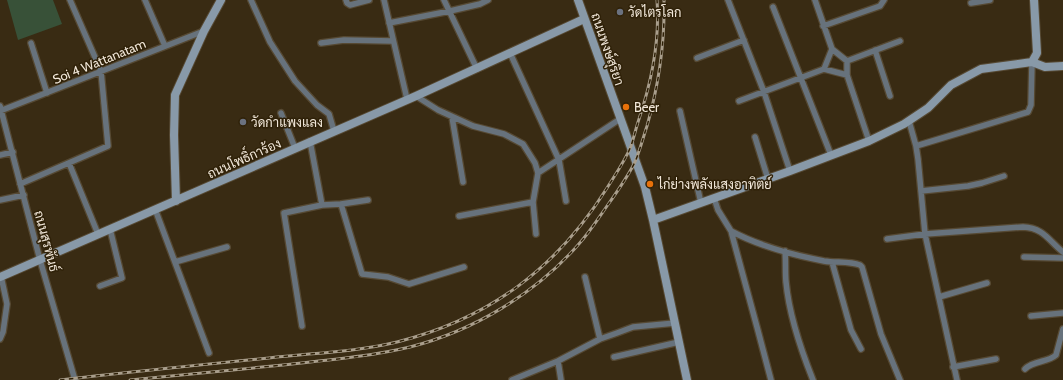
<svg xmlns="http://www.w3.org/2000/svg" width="1063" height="380" font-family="Cabin,Sarabun,sans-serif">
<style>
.green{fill:#385138}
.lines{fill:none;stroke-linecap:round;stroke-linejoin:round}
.street-casing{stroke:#564933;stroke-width:8}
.secondary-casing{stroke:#564933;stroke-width:10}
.street{stroke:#67727c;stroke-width:5.5}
.secondary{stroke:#8899a8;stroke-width:8}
.rail-casing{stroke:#a99e8c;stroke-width:3}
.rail{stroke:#2f2108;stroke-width:1.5;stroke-dasharray:4.5;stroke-linecap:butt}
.worship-dot{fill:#6b7280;stroke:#2f2108;stroke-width:1.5}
.food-dot{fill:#e8710a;stroke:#2f2108;stroke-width:1.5}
.labels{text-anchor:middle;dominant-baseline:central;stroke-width:3;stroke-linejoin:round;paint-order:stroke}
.poi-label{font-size:13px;fill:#f1e7d9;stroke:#2f2108;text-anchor:start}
.street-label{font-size:13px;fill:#f1e7d9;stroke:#2f2108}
</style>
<rect width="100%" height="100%" fill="#392b13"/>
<path class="green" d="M 7,0 L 53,0 L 62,24 L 18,40 Z"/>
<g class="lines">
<defs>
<path id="street" d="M 145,0 L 165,46
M 251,0 L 270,42 L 295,81 L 317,105 L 329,114 L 334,131
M 346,0 L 347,3 L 350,5 L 369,0
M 384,0 L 407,99
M 444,0 L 477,69
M 728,0 L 764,92 L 790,171
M 815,0 L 832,49 L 847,61 L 847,75 L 869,141
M 971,3 L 990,0
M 773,7 L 831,155
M 389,23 L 450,11 L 480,4 L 488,0
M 823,26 L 880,6 L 884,0
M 31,43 L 47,93
M 321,43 L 344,40 L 392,41
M 832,49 L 824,69 L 847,75
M 875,50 L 890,96
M 510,53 L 559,160 L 566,201
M 697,58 L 744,40
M 847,61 L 900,41
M 416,96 L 438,110 L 473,126 L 504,134 L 523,144 L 535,163 L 538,173 L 533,202 L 536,234
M 739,101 L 824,69
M 0,106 L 40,260 L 75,380
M 0,111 L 204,31
M 680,111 L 701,203
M 281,113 L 295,148
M 452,117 L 463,182
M 909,121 L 916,146 L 918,159 L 925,234 L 957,380
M 755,137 L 768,179
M 916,146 L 1028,112 L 1031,105 L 1032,62
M 0,155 L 13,152
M 69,163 L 98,234
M 538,173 L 620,119
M 20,184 L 108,146 L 101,71 L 70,0
M 921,191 L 968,186 L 982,183 L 1004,176
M 714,198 L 718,210 L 731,231 L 757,327 L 771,380
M 0,200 L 24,195
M 341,204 L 368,200
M 322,205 L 341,204 L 362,274 L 388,277 L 409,284 L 464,267
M 155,209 L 209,353
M 459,216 L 533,202
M 731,231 C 759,246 793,255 824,261 C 836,263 849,261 860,265 L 862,267 L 881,334 L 900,380
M 887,239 L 925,234 L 1023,227 C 1044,228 1048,240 1063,252
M 785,251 C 786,261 785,272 786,282 C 789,314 801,350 813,380
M 1024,257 L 1063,258
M 175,262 L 227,247
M 832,262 L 851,330 L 861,349
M 585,277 L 600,339
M 100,286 L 122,278 L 110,229
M 939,297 L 987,283
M 1031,316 L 1063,313
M 302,326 L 284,213 L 322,205 L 310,141
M 0,339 L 3,332 L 7,304 L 1,276
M 614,357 L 679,342
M 558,361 L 561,380
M 953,367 L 996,359
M 1025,369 C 1034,360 1047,363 1056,355 L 1063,329
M 512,380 L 558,361 L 600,339 L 617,333 L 633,327 L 675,323"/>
<path id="secondary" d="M 578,0 L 645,187 L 653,220 L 687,380
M 1032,62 L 1037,53 L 1034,0
M 176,201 L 174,135 L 175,95 L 204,31 L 221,0
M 653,220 L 790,171 L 869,141 L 904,124 L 928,108 L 951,85 L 981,69 L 1032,62 L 1045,67 L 1063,66
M 0,277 L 416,96 L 584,19"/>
</defs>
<use href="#street" class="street-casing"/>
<use href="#secondary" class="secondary-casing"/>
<use href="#street" class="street"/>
<use href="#secondary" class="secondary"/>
<defs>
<path id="rail" d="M 60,380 C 129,372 199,365 269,358 C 311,353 356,352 397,342 C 489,319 557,268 607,188 C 615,175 625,161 631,146 C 634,137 636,128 639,119 C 652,80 660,41 657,0
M 130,380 C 181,375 232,370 283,365 C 326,360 368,357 410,347 C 473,331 535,294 578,245 C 589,233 598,219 607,206 C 617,192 627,178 635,162 C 640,150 643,138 647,126 C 659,84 665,43 664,0"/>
</defs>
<use href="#rail" class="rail-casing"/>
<use href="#rail" class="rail"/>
</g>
<g class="worship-dot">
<circle cx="620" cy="12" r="4"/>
<circle cx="243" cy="122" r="4"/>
</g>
<g class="food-dot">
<circle cx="626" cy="107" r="4"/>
<circle cx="650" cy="184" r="4"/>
</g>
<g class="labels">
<g class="poi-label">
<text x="628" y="12">วัดไตรโลก</text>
<text x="634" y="107">Beer</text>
<text x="251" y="122">วัดกำแพงแลง</text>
<text x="658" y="184">ไก่ย่างพลังแสงอาทิตย์</text>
</g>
<g class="street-label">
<text transform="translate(608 49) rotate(71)">ถนนพงษ์สุริยา</text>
<text transform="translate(99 61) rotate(-22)">Soi 4 Wattanatam</text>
<text transform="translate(244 158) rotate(-24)">ถนนโพธิ์การ้อง</text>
<text transform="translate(47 241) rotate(75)">ถนนสุรพันธ์</text>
</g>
</g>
</svg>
